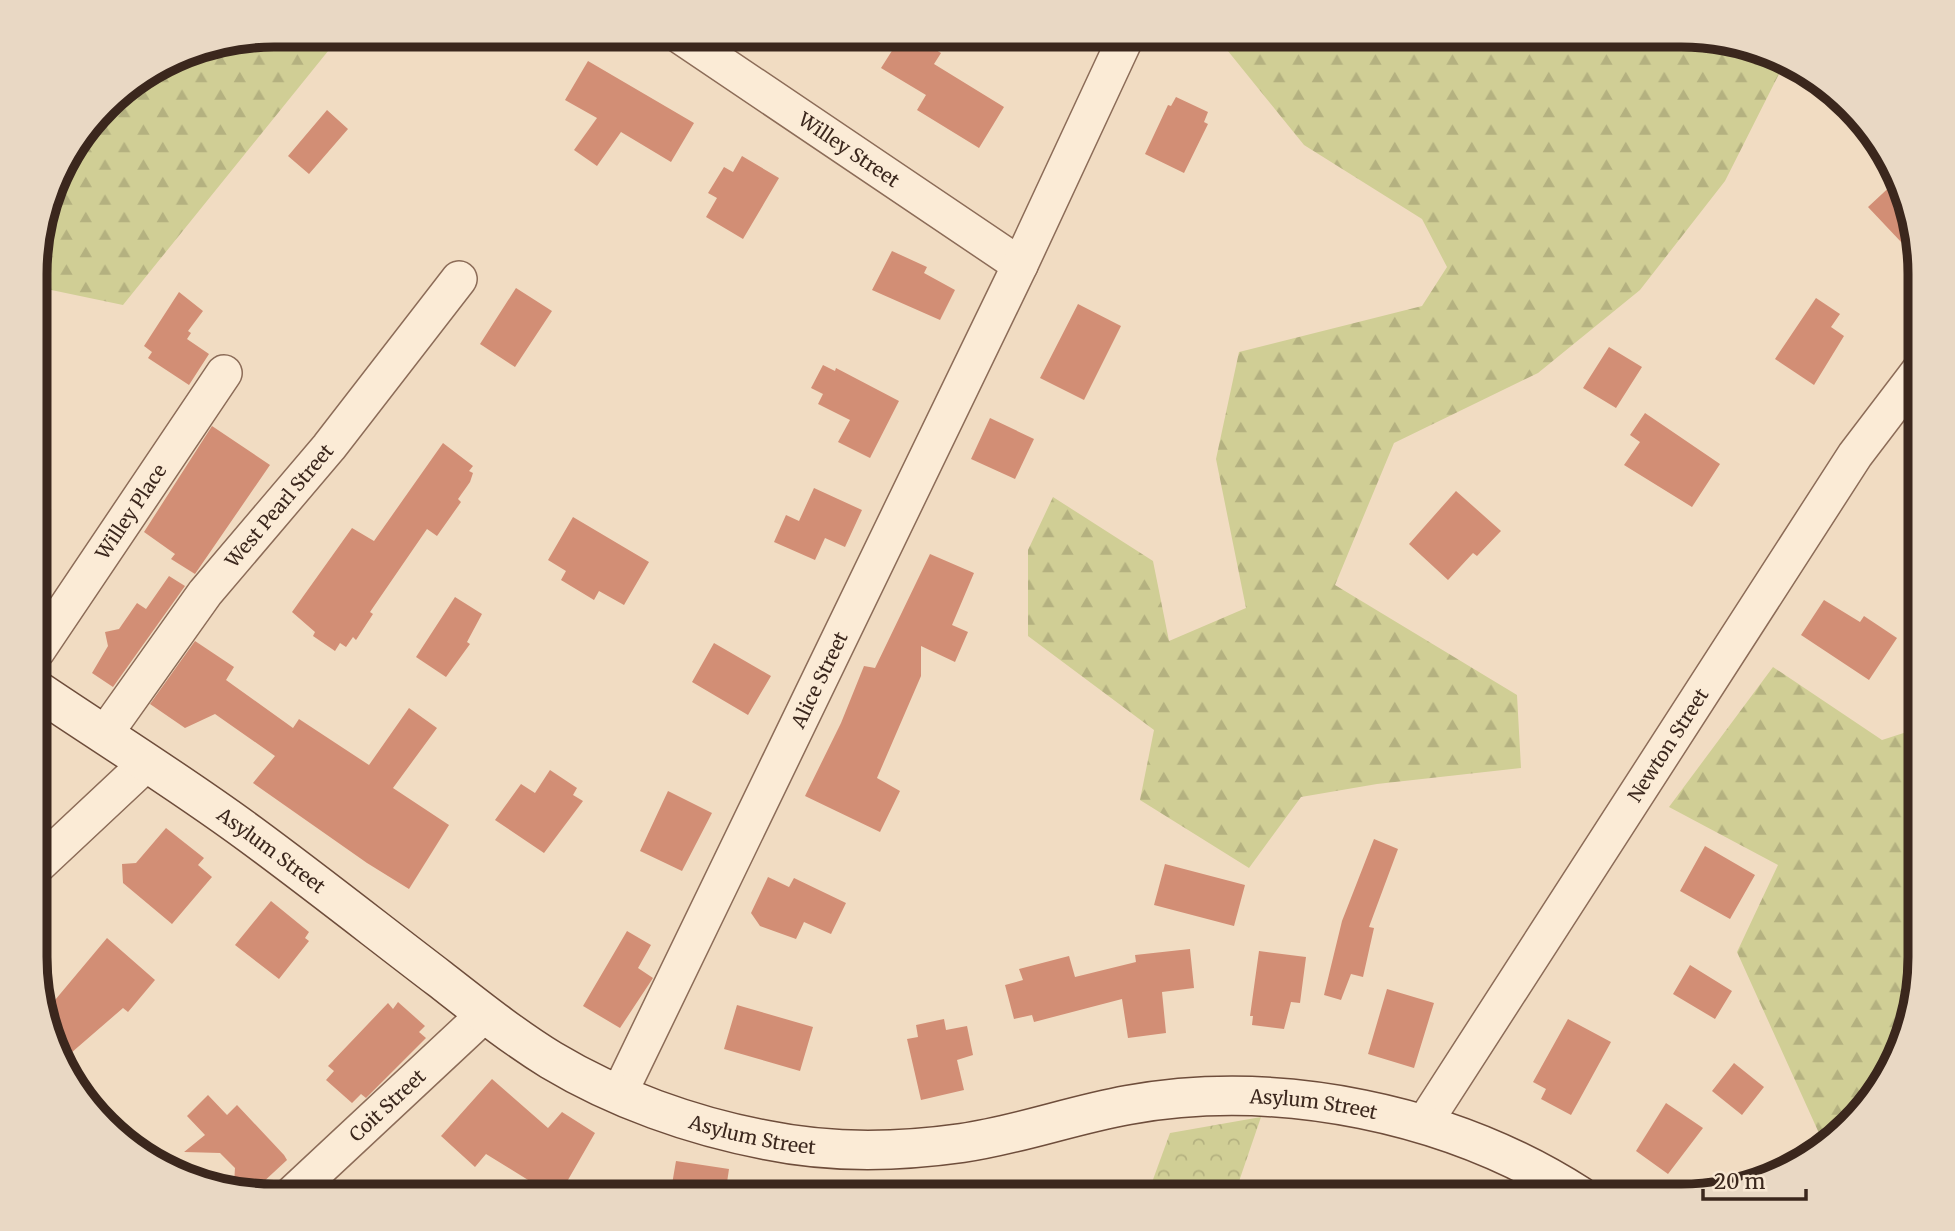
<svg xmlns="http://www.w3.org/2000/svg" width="1955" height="1231" font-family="Merriweather,serif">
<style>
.forest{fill:url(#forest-firs)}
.park{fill:url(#park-crowns)}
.building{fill:#d28e75}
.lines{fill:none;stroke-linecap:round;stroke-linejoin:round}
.street-casing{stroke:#8c6c58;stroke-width:38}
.secondary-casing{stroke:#6e4d3b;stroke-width:41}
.street{stroke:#fbebd6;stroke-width:35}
.secondary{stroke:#fbebd6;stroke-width:38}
.labels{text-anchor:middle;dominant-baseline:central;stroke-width:5;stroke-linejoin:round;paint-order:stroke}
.street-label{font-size:19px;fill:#3b271d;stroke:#f8e7d2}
.rim{fill:none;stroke:#3b271d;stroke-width:9}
</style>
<defs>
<pattern id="forest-firs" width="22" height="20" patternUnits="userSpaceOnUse" patternTransform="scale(1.75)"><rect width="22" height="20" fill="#d0ce95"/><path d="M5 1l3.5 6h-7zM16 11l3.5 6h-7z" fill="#b4b180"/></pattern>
<pattern id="park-crowns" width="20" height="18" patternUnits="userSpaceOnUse" patternTransform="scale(1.75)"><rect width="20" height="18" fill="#d0ce95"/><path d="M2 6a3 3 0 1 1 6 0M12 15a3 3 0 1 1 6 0" fill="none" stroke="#b4b180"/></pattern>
</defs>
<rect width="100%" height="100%" fill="#f1dcc2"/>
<path class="forest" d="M 275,35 L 341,35 L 123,305 L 37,287 L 37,244 L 60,168 L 116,95 L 183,53 Z
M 1215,35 L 1681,35 L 1743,43 L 1785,62 L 1725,181 L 1640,290 L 1538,373 L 1394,443 L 1335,585 L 1517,695 L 1521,768 L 1377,784 L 1301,797 L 1249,868 L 1140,800 L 1154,730 L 1028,636 L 1028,550 L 1053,497 L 1153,561 L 1169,641 L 1246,608 L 1216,459 L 1239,352 L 1422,306 L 1447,267 L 1422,219 L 1304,145 Z
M 1773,667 L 1882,740 L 1919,728 L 1920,972 L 1880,1089 L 1823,1142 L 1737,952 L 1778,865 L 1669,807 Z"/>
<path class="park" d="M 1261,1117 L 1234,1196 L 1147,1196 L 1170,1133 Z"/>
<path class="building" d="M 902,35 L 911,35 L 941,53 L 934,64 L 1004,107 L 979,148 L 917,110 L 926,95 L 881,68 Z
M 588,61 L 694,123 L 671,162 L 621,132 L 597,166 L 574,150 L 597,118 L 565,100 Z
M 1176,97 L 1208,112 L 1204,122 L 1208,124 L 1184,173 L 1145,154 L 1168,105 L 1171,106 Z
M 327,110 L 348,129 L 309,174 L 288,156 Z
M 742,156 L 779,178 L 743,239 L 706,217 L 717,198 L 708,193 L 724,167 L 733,172 Z
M 1896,181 L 1919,258 L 1919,261 L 1868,207 Z
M 892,251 L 927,267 L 924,273 L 955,290 L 940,320 L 872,290 Z
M 516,288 L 552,311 L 515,367 L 480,344 Z
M 179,292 L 203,311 L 188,331 L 191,333 L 187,339 L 209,354 L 189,385 L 148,358 L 152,352 L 144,346 Z
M 1816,298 L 1840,314 L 1831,327 L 1844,336 L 1814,385 L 1775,359 Z
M 1078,304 L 1121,326 L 1084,400 L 1040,378 Z
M 1609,347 L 1642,367 L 1616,408 L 1583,388 Z
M 823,365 L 835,371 L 836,368 L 899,401 L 870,458 L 838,442 L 850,420 L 818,404 L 823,394 L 811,388 Z
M 1645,413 L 1720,464 L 1692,507 L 1624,465 L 1640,442 L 1630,435 Z
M 990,418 L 1034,439 L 1015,479 L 971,459 Z
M 212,426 L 270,465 L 195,574 L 171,559 L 175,554 L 144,532 Z
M 443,443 L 473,466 L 469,471 L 473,473 L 470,482 L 458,499 L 461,502 L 437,536 L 427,529 L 370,612 L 373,614 L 356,640 L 353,637 L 346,647 L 340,643 L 335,651 L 313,636 L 315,632 L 292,612 L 352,528 L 374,541 Z
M 814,488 L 862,510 L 845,547 L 825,538 L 815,560 L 774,542 L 786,515 L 799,521 Z
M 1456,491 L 1501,531 L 1477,556 L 1473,553 L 1448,580 L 1409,544 Z
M 573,517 L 649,562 L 624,605 L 599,591 L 594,600 L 561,580 L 566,571 L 548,560 Z
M 930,554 L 974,573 L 952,625 L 968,632 L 955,662 L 921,646 L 921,676 L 877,778 L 900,791 L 880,832 L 805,796 L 841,723 L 864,666 L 875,668 Z
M 169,576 L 185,586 L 113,687 L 92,673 L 108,646 L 105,632 L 119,629 L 137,603 L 146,609 Z
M 455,597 L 482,614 L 467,642 L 470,644 L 446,677 L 416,657 Z
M 1824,600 L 1860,622 L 1864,616 L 1897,638 L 1869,680 L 1801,635 Z
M 195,641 L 234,667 L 226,680 L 293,728 L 299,719 L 369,765 L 409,708 L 437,728 L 393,788 L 449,825 L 409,889 L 367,863 L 253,783 L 275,756 L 215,714 L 185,728 L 150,704 Z
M 714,643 L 771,676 L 748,715 L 692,682 Z
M 550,770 L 577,788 L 573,795 L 583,801 L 544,853 L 495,820 L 521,784 L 535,793 Z
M 668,791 L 712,813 L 682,871 L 640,851 Z
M 166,828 L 204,858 L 198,865 L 212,877 L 172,924 L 123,883 L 122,864 L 136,863 Z
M 1374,839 L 1398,849 L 1369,927 L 1374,928 L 1363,977 L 1351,974 L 1341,1000 L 1324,995 L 1342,921 Z
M 1705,846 L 1755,875 L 1730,919 L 1680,891 Z
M 1165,864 L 1245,885 L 1234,926 L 1154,905 Z
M 768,877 L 789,887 L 794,878 L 846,903 L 831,934 L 804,922 L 796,939 L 760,926 L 751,913 Z
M 271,901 L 309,932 L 305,938 L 309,941 L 279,979 L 235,945 Z
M 627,931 L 651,945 L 638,968 L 653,978 L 620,1028 L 583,1006 Z
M 107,938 L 155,980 L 128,1012 L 123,1008 L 71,1053 L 68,1050 L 60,1056 L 45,1012 Z
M 1190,949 L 1194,988 L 1162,992 L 1166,1033 L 1128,1038 L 1122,999 L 1034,1022 L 1032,1015 L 1014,1019 L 1005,985 L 1023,980 L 1019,969 L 1069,956 L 1075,977 L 1136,962 L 1135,955 Z
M 1259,951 L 1306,957 L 1300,1003 L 1291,1002 L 1284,1029 L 1252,1025 L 1253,1016 L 1250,1016 Z
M 1690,965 L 1732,991 L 1715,1019 L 1673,994 Z
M 1387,989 L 1434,1003 L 1414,1068 L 1368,1054 Z
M 398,1002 L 425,1026 L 419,1032 L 426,1038 L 366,1098 L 361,1094 L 352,1103 L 326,1080 L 334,1071 L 328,1066 L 388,1003 L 393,1009 Z
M 737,1005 L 813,1027 L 800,1071 L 724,1049 Z
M 944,1019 L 946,1030 L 967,1026 L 973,1055 L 957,1060 L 964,1090 L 921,1100 L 907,1039 L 918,1037 L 916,1025 Z
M 1568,1019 L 1611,1042 L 1571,1115 L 1541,1099 L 1546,1089 L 1533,1082 Z
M 1734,1063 L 1764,1087 L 1742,1115 L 1712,1091 Z
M 492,1079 L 548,1128 L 562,1112 L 595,1133 L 561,1192 L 545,1182 L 541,1188 L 486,1154 L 475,1167 L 441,1136 Z
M 208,1095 L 227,1115 L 237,1105 L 284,1155 L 287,1160 L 260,1185 L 234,1184 L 235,1168 L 220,1153 L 184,1152 L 205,1135 L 187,1116 Z
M 1666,1103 L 1703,1128 L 1668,1174 L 1636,1151 Z
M 676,1161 L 729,1169 L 725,1196 L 670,1196 Z"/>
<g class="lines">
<defs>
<g id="street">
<path id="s1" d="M 679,35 L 1020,265"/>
<path id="s2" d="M 37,651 L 224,373"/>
<path id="s3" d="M 104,735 L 205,593 L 329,447 L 459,279"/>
<path d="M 37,866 L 147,763"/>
<path id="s4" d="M 619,1094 L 1020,265 L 1127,35"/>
<path id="s5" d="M 1423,1125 L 1855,455 L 1919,371"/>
<path id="s6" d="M 290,1196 L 485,1014"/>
</g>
<g id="secondary">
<path id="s7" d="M 37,690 C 108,738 181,783 250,834 C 314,881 377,931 440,979 C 476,1007 512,1036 551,1060 C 616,1099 692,1126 766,1140 C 829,1153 898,1152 962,1143 C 1018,1135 1072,1115 1128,1105 C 1279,1078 1451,1113 1580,1196"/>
</g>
</defs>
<use href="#street" class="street-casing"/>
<use href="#secondary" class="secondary-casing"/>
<use href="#street" class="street"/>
<use href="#secondary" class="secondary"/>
</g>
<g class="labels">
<g class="street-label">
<text stroke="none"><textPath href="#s1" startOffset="205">Willey Street</textPath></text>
<text stroke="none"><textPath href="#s3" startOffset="289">West Pearl Street</textPath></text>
<text stroke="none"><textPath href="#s2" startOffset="168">Willey Place</textPath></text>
<text stroke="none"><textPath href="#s4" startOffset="460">Alice Street</textPath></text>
<text stroke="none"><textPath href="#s5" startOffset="452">Newton Street</textPath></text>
<text stroke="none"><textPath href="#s7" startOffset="284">Asylum Street</textPath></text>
<text stroke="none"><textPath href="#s6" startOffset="133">Coit Street</textPath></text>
<text stroke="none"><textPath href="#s7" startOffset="1418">Asylum Street</textPath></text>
<text stroke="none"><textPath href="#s7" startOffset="850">Asylum Street</textPath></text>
</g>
</g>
<path d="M0 0H1955V1231H0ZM274 47H1681A227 227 0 0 1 1908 274V957A227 227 0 0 1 1681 1184H274A227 227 0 0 1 47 957V274A227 227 0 0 1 274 47Z" fill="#e9d8c4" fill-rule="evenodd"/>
<path class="rim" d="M274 47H1681A227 227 0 0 1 1908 274V957A227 227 0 0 1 1681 1184H274A227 227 0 0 1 47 957V274A227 227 0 0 1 274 47Z"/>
<path d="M1703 1189v10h103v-10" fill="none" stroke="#3b271d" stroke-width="3.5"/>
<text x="1714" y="1189" font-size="21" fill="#3b271d" stroke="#f8e7d2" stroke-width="5" paint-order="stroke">20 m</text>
</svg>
